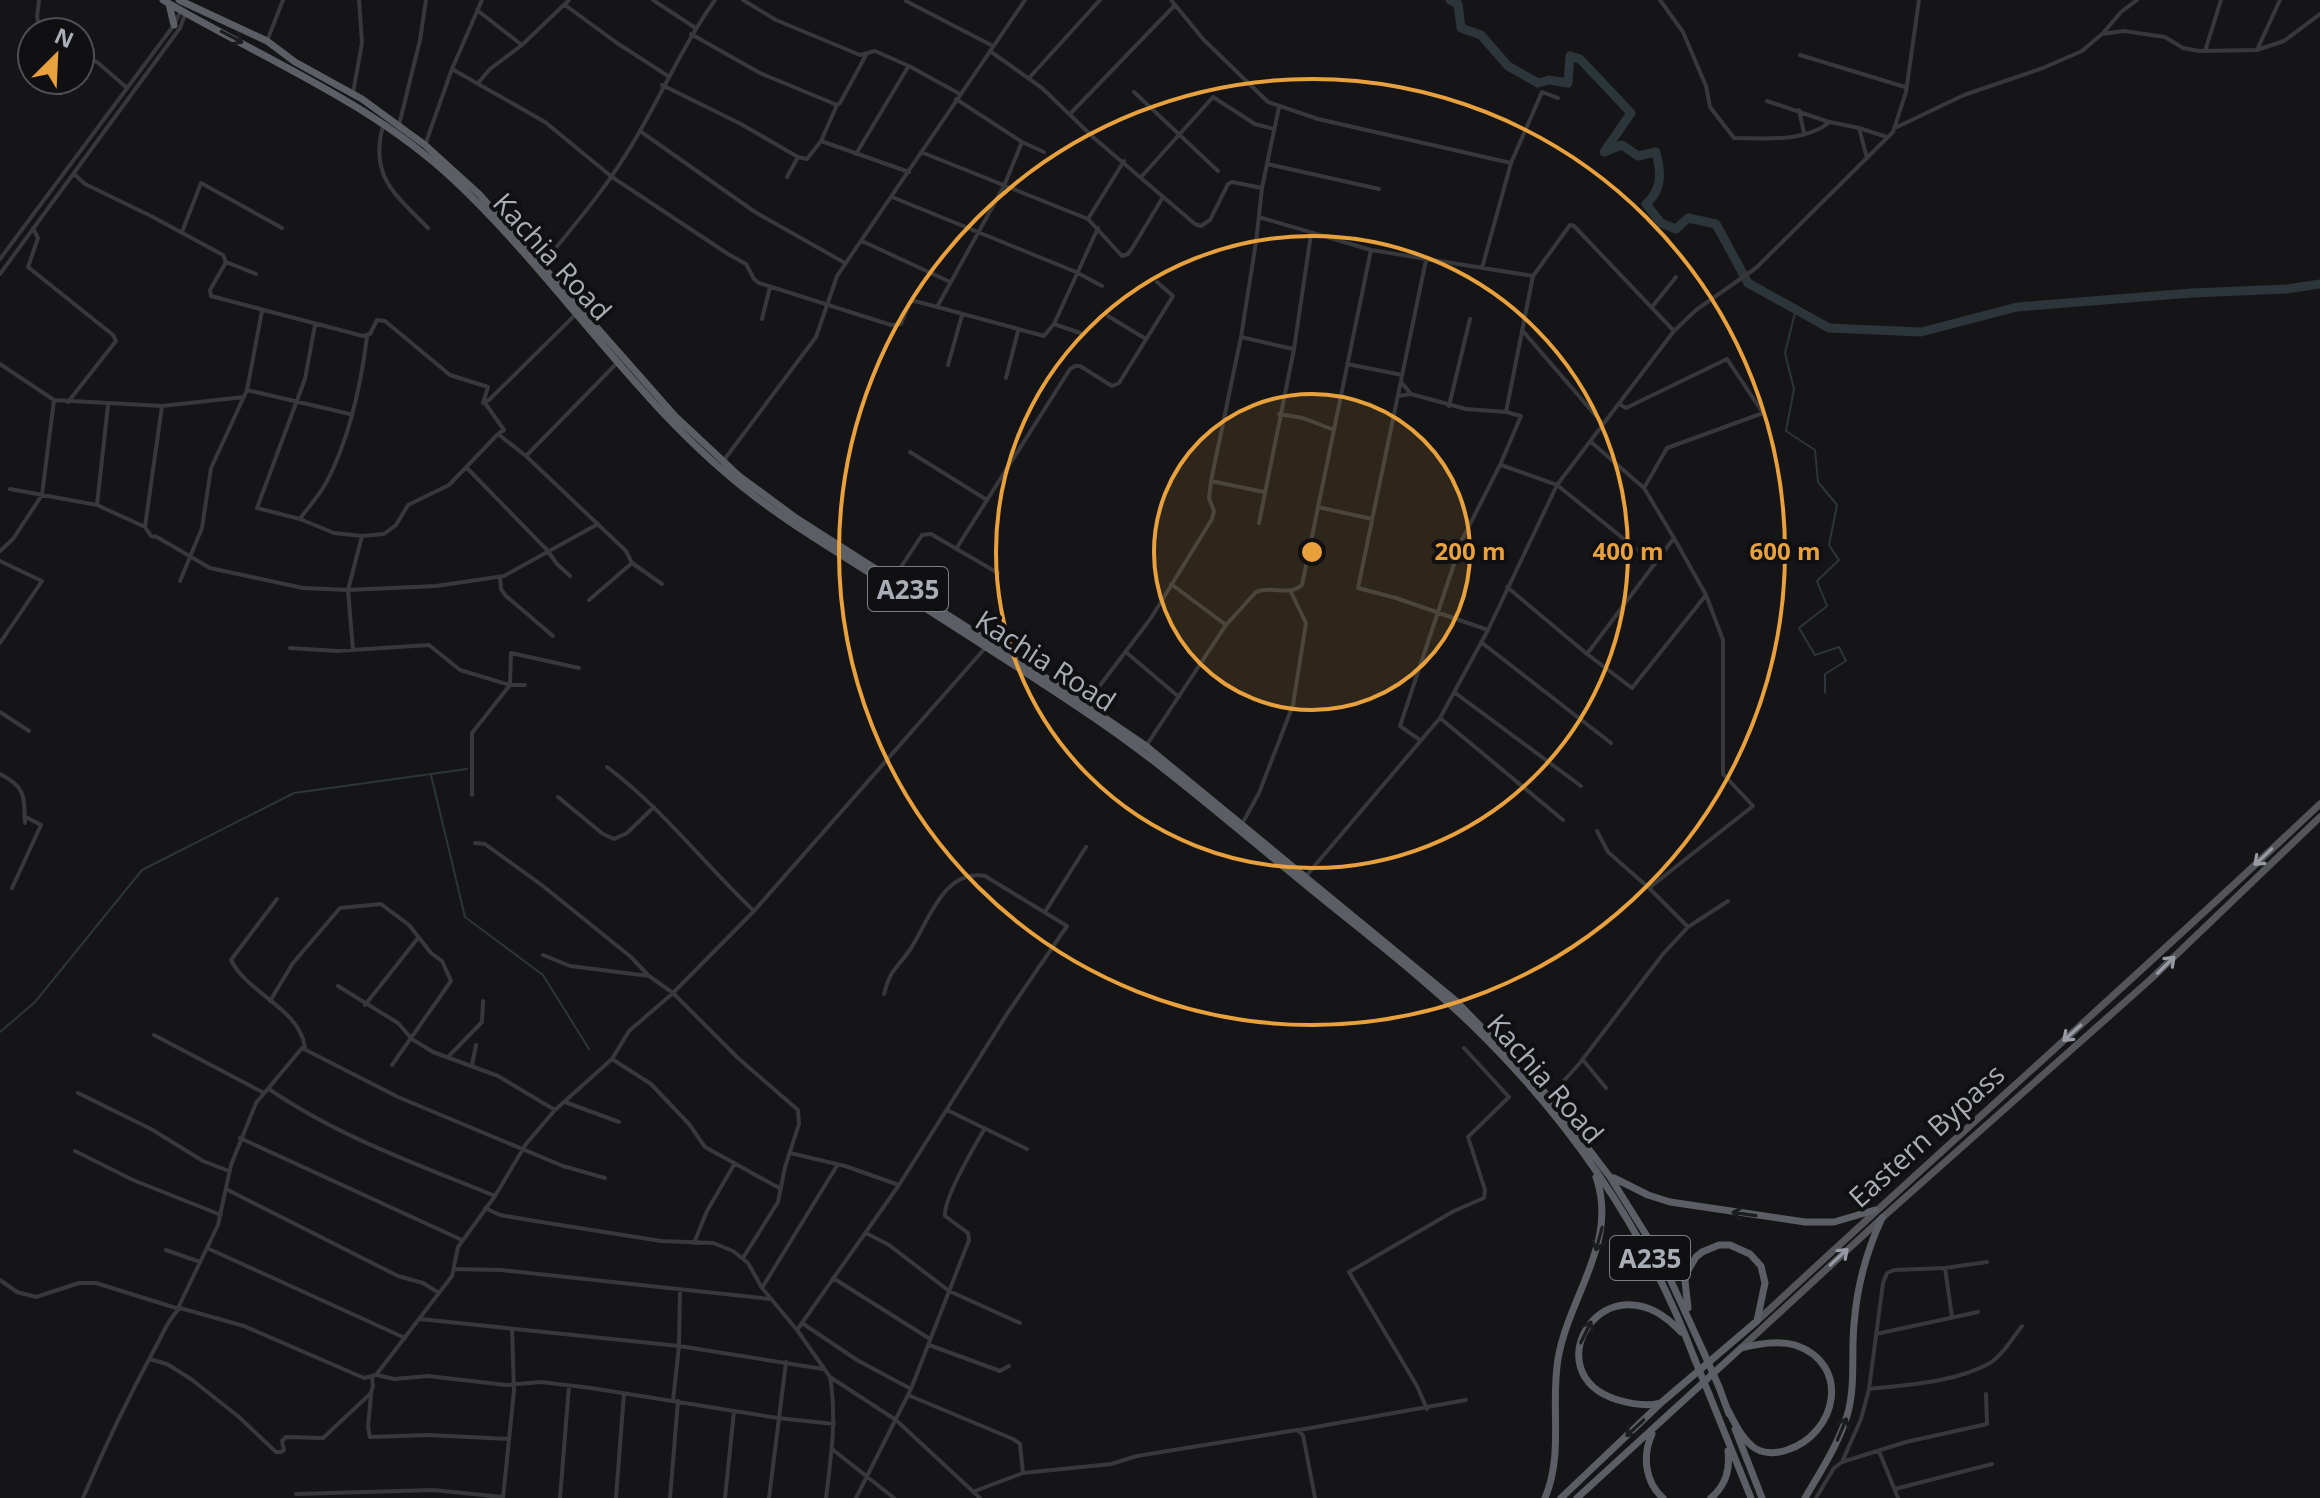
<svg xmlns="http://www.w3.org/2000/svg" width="2320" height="1498" font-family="'Open Sans',sans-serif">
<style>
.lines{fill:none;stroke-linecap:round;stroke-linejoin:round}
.stream{stroke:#2c353a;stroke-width:2}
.river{stroke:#2c353a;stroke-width:9}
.minor{stroke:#36383c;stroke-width:4}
.primary{stroke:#53555b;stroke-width:7}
.trunk{stroke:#5b5e64;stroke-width:7}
.trunk-bridge{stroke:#5b5e64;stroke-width:7}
.oneway{stroke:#1b1c1e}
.oneway2{stroke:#979ba4}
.ring{fill:none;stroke:#e8a13c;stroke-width:4}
.labels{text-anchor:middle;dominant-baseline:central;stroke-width:8;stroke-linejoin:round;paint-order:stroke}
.shield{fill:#101012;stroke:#7a7e85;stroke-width:2}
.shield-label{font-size:26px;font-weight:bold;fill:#a8adb6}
.street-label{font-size:28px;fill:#a8adb6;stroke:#101012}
.centre{fill:#e8a13c;stroke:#101012;stroke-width:4}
.ring-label{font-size:24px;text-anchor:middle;font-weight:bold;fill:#e8a13c;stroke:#101012;stroke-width:8;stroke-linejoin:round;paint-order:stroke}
</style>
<rect width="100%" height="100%" fill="#151517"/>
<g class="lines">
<path class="stream" d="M 1796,309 L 1785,353 L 1794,389 L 1786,431 L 1815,450 L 1818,482 L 1837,505 L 1829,545 L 1839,560 L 1817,581 L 1827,606 L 1799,628 L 1815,655 L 1839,647 L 1846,661 L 1825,674 L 1825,693
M 431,775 L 465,917 L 543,975 L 589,1049
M 0,1032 L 35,1002 L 142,870 L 294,793 L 467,769"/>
<path class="river" d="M 1450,0 L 1458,4 L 1461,28 L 1481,35 L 1508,66 L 1538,83 L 1549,80 L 1568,83 L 1570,56 L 1580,59 L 1631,113 L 1604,152 L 1622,145 L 1638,156 L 1656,152 C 1661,172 1663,189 1646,204 L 1661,223 L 1676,229 L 1688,218 L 1716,224 L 1748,283 L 1829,328 L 1921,332 L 2017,307 L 2192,293 L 2287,289 L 2320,284"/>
<path class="minor" d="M 39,0 L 37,17 L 41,32
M 653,0 L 694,27
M 743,0 L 776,20 L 860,55 L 875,51 L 909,66 L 960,94
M 1171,0 L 1203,39 L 1268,102 L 1318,119 L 1511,163 L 1482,268
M 1660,0 L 1683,32 L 1706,86 L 1710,107 L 1734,138 C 1766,138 1803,143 1830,122 L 1859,128 L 1887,137
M 906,1 L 993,46
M 565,5 L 617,43 L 668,76
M 477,10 L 522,45
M 2104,32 L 2121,12 L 2137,0
M 691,34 L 760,73 L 837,105
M 267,41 L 283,0
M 2257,50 L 2280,0
M 990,51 L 1042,88 L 1094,138 L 1195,224 L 1201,226 L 1210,220 L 1228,184 L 1232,182 L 1262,188
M 2205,51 L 2221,0
M 1800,55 L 1905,87
M 80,56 L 97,62 L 126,87
M 452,69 L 545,122 L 612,177 L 728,254 L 746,264 L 754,279 L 759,283 L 891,325 L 901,324 L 910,302 L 915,301 L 1044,336 L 1054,324 L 1098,228
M 1029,78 L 1100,0
M 479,82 L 490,69 L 522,45 L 569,0
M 662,85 L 741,124 L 798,157 L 807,159 L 821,141 L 837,105 L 840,103 L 866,55
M 1134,92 L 1218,171
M 353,93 L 362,43 L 359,0
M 956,99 L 1022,142 L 1044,152
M 1767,101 L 1829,122
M 1799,110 L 1804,133
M 1070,114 L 1175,5
M 399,125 L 420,40 L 426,0
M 383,126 C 369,177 396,195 428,228
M 1897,127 L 1964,95 L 2043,68 L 2082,51 L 2102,34 L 2124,31 L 2165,37 L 2183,48 L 2199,51 L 2257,50 L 2284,41 L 2320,14
M 1859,128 L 1867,158
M 640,131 L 755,212 L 845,263
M 821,141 L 909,172
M 425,145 L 452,69 L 482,0
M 921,152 L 1088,219 L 1122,256 L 1128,254 L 1133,247 L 1163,197
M 856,154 L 908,67
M 1511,163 L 1542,92 L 1558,98
M 1267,164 L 1379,189
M 74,174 L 85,184 L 151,216 L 223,255 L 226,262 L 210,290 L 211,296 L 363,336 L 370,334 L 377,320 L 385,321 L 450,375 L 488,387 L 483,403 L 489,400 L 576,314
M 1142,176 L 1213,97 L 1255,124 L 1274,129
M 787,177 L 798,157
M 892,197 L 1076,272 L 1102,286
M 1259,217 L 1371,250 L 1533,276
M 1088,219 L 1124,161
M 33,228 L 38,238 L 28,267 L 113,335 L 116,341 L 68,402
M 182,232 L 201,183 L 282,228
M 862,241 L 950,282
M 0,259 L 174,25 L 181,10
M 1426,260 L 1358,588 L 1396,598 L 1488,630
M 226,262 L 256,274
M 542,265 C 565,236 590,208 611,177 C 651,121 675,56 715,0
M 0,274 L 180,28 L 186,12
M 937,307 L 1004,186 L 1022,142
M 1652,307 L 1676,277
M 1108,316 L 1146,339
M 762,319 L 770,287
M 1054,324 L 1080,333
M 315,325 L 305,379 L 257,508 L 300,519 L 334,533 L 362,536 L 384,534 L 396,525 L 408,505 L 449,485 L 498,434
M 1522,330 L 1603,424
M 1241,337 L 1293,349
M 0,364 L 54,400 L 162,406 L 244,397
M 1347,364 L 1402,375
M 948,365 L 962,315
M 1006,378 L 1018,331
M 1401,382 L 1411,394
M 247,390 L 350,414
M 1398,396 L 1411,394 L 1466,409 L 1506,412
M 485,403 L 504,430 L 498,434 L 526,456 L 626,551 L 632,563 L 662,584
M 1619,404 L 1626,408 L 1727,359 L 1763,413 L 1667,448 L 1644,488 L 1674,538 L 1587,654 L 1632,688 L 1706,595 L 1723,640 L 1723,774 L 1753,806 L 1649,888 L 1688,927
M 162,406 L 145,527 L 151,536 L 157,537 L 210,568 L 303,588 L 348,590 L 436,586 L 504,576 L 598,524
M 1449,406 L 1470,319
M 1279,414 L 1303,418 L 1334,430
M 1590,441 L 1644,488
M 910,452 L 987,500
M 526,456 L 618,362
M 724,460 L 816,337 L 837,276 L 1025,0
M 1501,465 L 1557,485 L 1655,564
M 467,468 L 548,551 L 557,564 L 570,576
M 10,489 L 97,505 L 145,527
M 1264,492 L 1211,481 L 1241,337 L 1256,242 L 1262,188 L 1279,107
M 97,505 L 108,405
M 1318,507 L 1372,519
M 300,519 C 308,507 319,496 326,483 C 349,440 361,384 367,337
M 1259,523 L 1294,349 L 1311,234
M 1674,538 L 1706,595
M 956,549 L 1070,369 L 1075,366 L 1080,366 L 1112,386 L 1119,383 L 1173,296 L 1157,282
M 0,551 L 13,539 L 42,495 L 54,400
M 0,561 L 42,581 L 0,643
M 500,577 L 501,589 L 506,596 L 553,636
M 893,579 L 922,535 L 931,534 L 998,573
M 180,581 L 202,528 L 211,468 L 247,390 L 262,311
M 1171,584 L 1226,625
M 1507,587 L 1587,654
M 589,600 L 632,563
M 1481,642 L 1611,743
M 290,648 L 337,651 L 429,645 L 460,670 L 510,685 L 511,653 L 579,668
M 353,650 L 348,590 L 362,536
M 1127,653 L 1179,697
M 1454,692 L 1581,786
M 1086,704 L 1151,618 L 1212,519 L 1214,511 L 1209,498 L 1211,481
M 0,712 L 29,731
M 1440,718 L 1563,820
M 1420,740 L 1400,726 L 1462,540 L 1500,465 L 1521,416 L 1506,412 L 1533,276 L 1570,225 L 1574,226 L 1674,331
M 1146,746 L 1226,625 L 1256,592 C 1272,585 1288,597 1302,585 L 1371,250
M 607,767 C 662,808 704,864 754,911
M 0,774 C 26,787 24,796 25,823
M 472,795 L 472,733 L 510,685 L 525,685
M 558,797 L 603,834 L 614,839 L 627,833 L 654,807
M 1242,824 L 1259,793 L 1293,705 L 1306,623 L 1291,592
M 1597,831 L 1608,852 L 1649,888
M 475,843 L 485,844 L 543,886 L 631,957 L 649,976 L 673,993 L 738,1058 L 798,1110 L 799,1124 L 785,1167 L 778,1202 L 743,1258
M 1306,876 L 1440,718 L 1488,630 L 1557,485 L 1674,331 L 1696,310 L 1756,268 L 1893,132 L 1906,92 L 1919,0
M 12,888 L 41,825 L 24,816
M 277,899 L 231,960 C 248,994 299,1008 305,1047
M 1045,912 L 1086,847
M 543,955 L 570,966 L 649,976
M 338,986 L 398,1023 L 412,1039 L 433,1052 L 498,1076 L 555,1110
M 270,1001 L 293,963 L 340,908 L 381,904 L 409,925 L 431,953 L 442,961 L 451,981 L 392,1065
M 365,1005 L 418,938
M 154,1035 L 264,1093
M 448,1057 L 482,1022 L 483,1001
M 612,1059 L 651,1084 L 689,1124 L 705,1147 L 781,1189
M 1583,1060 L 1606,1088
M 472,1065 L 476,1045
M 269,1089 C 337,1136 419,1165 495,1196
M 78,1093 L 151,1129 L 203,1161 L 229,1171
M 1549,1097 L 1579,1064 L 1663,954 L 1688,927 L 1728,901
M 565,1102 L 619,1122
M 947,1110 L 1027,1149
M 240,1138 L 462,1240
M 75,1151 L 133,1180 L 221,1215
M 790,1153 L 845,1166 L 899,1185
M 226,1189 L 398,1276 L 423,1283 L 439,1293
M 485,1208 L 500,1215 L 535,1221 L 661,1241 L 713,1243 L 733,1251 L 748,1263 L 762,1288 L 797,1330 L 830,1377 L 896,1420 L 980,1498
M 866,1233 L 889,1245 L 949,1291 L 1020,1323
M 694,1243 L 707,1211 L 735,1163
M 207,1248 L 405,1338
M 166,1250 L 200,1262
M 1945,1268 L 1952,1317
M 454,1269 L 501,1270 L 770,1299
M 833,1278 L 930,1339
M 0,1280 L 17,1292 L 36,1297 L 79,1283 L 96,1283 L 176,1308
M 762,1288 L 838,1164
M 177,1310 L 218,1225 L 231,1165 L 256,1103 L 302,1048 L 398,1097 L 563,1166 L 605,1178
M 420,1319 L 679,1346 L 823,1369
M 802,1323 L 857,1360 L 911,1389
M 797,1330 L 899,1185 L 1007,1014 L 1067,926 L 985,876 C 943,868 928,924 909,951 C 896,970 891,968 884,994
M 1876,1334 L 1978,1312
M 929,1345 L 1000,1371 L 1009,1366
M 149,1359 L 167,1364 L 191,1379 L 239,1417 L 276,1452 L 281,1452 L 284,1450 L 282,1441 L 286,1437 L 323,1438 L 371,1393 L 373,1386 L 372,1378
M 377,1375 L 394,1379 L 428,1376 L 506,1385 L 541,1382 L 591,1388 L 778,1418 L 834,1424
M 1869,1389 C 1906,1385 1957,1382 1990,1363 C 2003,1355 2013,1337 2022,1326
M 371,1395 L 368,1427 L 370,1437 L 428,1435 L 509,1439
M 908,1395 L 1013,1439 L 1020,1444 L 1023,1473
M 673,1401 L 679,1346 L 680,1290
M 1427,1409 L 1417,1386 L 1349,1272 L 1454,1211 L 1484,1198 L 1485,1190 L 1468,1137 L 1509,1097 L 1464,1048
M 1299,1430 L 1466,1400
M 832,1449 L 894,1498
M 1879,1451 L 1898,1498
M 1842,1462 L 1861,1419 L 1869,1389 L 1883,1283 L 1887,1273 L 1894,1270 L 1945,1268 L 1987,1262
M 1895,1489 L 1992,1464
M 975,1491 L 1023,1473 L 1111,1464 L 1137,1456 L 1297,1430 L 1303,1435 L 1315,1498
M 296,1494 L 433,1490 L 503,1497
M 83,1498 C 104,1448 128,1398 154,1350 C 162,1336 168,1319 180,1308 L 244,1326 L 364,1378 L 376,1375 L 452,1276 L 458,1247 L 495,1196 L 526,1144 L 555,1110 L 612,1059 L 629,1031 L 673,993 L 754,911 L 986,647
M 503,1498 L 514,1391 L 512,1329
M 560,1498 L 569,1386
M 616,1498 L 624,1393
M 670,1498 L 678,1401
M 725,1498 L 734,1411
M 769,1498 L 786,1362
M 826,1498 C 831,1457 837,1418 830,1377
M 856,1498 L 911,1389 L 969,1240 L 968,1233 L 945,1216 C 943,1199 975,1145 985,1128
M 1816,1498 L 1834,1468 L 1842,1462 L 1906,1442 L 1987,1424 L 1986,1394"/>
<path class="primary" d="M 1757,1321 C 1944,1147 2135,979 2320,804
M 1741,1348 L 1882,1218 L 2152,978 L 2320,817"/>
<path class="trunk" d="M 163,0 C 263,59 370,101 455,181 C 559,279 636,404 749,492 C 787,522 829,547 870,573 C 941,618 1012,663 1081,709 C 1157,759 1225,819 1295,876 C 1354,925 1416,971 1471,1024 C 1569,1119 1647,1232 1695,1360
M 179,0 L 267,41 L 295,62 L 362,99 L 425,145 L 479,194 L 675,416 L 739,476 L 796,518 L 1040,674 L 1146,746 L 1456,1001 L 1549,1097 L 1610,1177 L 1660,1257 L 1704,1353
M 169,4 L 174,25
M 1614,1178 L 1648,1195 L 1670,1202 L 1805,1222 L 1834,1222 L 1875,1210
M 1719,1387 L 1729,1414
M 1709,1394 L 1751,1498
M 1660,1403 C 1647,1407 1632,1404 1618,1400 C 1530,1373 1607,1251 1681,1332
M 1735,1429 L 1762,1498
M 1652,1434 C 1642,1456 1645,1482 1663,1498
M 1545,1498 C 1564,1453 1550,1406 1558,1359 C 1569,1295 1619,1242 1596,1177
M 1561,1498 L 1662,1402 L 1757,1321 L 1765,1283 L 1761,1266 L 1750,1254 L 1730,1245 L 1719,1245 L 1702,1252 L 1696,1257 L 1687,1272 L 1685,1281 L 1688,1308
M 1577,1498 L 1741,1348 C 1758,1344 1778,1340 1795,1345 C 1852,1364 1837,1434 1787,1450 C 1775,1454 1761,1454 1752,1446 C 1741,1437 1734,1422 1728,1410
M 1711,1498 C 1726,1485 1730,1470 1728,1451
M 1805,1498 C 1820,1472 1838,1445 1847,1416 C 1856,1386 1851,1354 1854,1324 C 1857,1286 1866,1252 1882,1218"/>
<path class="trunk-bridge" d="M 1704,1353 L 1719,1387
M 1695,1360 L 1709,1394"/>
</g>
<defs><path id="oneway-shaft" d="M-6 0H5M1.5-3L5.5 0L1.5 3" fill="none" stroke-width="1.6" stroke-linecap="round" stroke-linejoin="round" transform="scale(2)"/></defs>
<g class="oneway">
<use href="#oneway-shaft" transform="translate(232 37) rotate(28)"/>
<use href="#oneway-shaft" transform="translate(1744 1214) rotate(-172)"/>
<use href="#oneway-shaft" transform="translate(1599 1239) rotate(105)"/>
<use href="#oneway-shaft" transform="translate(1586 1332) rotate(-64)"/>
<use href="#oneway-shaft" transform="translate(1635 1428) rotate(137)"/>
<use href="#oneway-shaft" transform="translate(1842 1429) rotate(-67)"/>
</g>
<g class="oneway2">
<use href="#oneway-shaft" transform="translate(2263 857) rotate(137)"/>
<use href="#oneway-shaft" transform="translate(2166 965) rotate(-44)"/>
<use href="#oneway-shaft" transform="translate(2072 1033) rotate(138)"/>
<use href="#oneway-shaft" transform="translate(1839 1257) rotate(-43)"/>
</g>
<circle cx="1312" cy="552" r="158" fill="#e8a13c" fill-opacity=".12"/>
<g class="ring">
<circle cx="1312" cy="552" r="158"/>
<circle cx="1312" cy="552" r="316"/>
<circle cx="1312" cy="552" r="473"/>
</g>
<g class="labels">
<g class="shield">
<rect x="868" y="567" width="80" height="44" rx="6"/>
<rect x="1610" y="1236" width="80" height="44" rx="6"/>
</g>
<g class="shield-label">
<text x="908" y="589">A235</text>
<text x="1650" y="1258">A235</text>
</g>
<g class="street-label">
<text transform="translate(553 256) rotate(48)">Kachia Road</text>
<text transform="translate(1046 660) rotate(33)">Kachia Road</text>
<text transform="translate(1546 1078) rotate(49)">Kachia Road</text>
<text transform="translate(1926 1135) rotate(-42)">Eastern Bypass</text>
</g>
</g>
<circle cx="1312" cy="552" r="12" class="centre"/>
<g class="ring-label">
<text x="1470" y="560">200 m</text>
<text x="1628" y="560">400 m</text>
<text x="1785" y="560">600 m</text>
</g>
<g transform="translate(56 56) rotate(24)"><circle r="38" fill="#101012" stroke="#4d4f54" stroke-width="2"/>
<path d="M0-6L14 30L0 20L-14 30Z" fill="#e8a13c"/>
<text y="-12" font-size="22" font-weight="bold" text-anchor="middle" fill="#a8adb6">N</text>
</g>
</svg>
